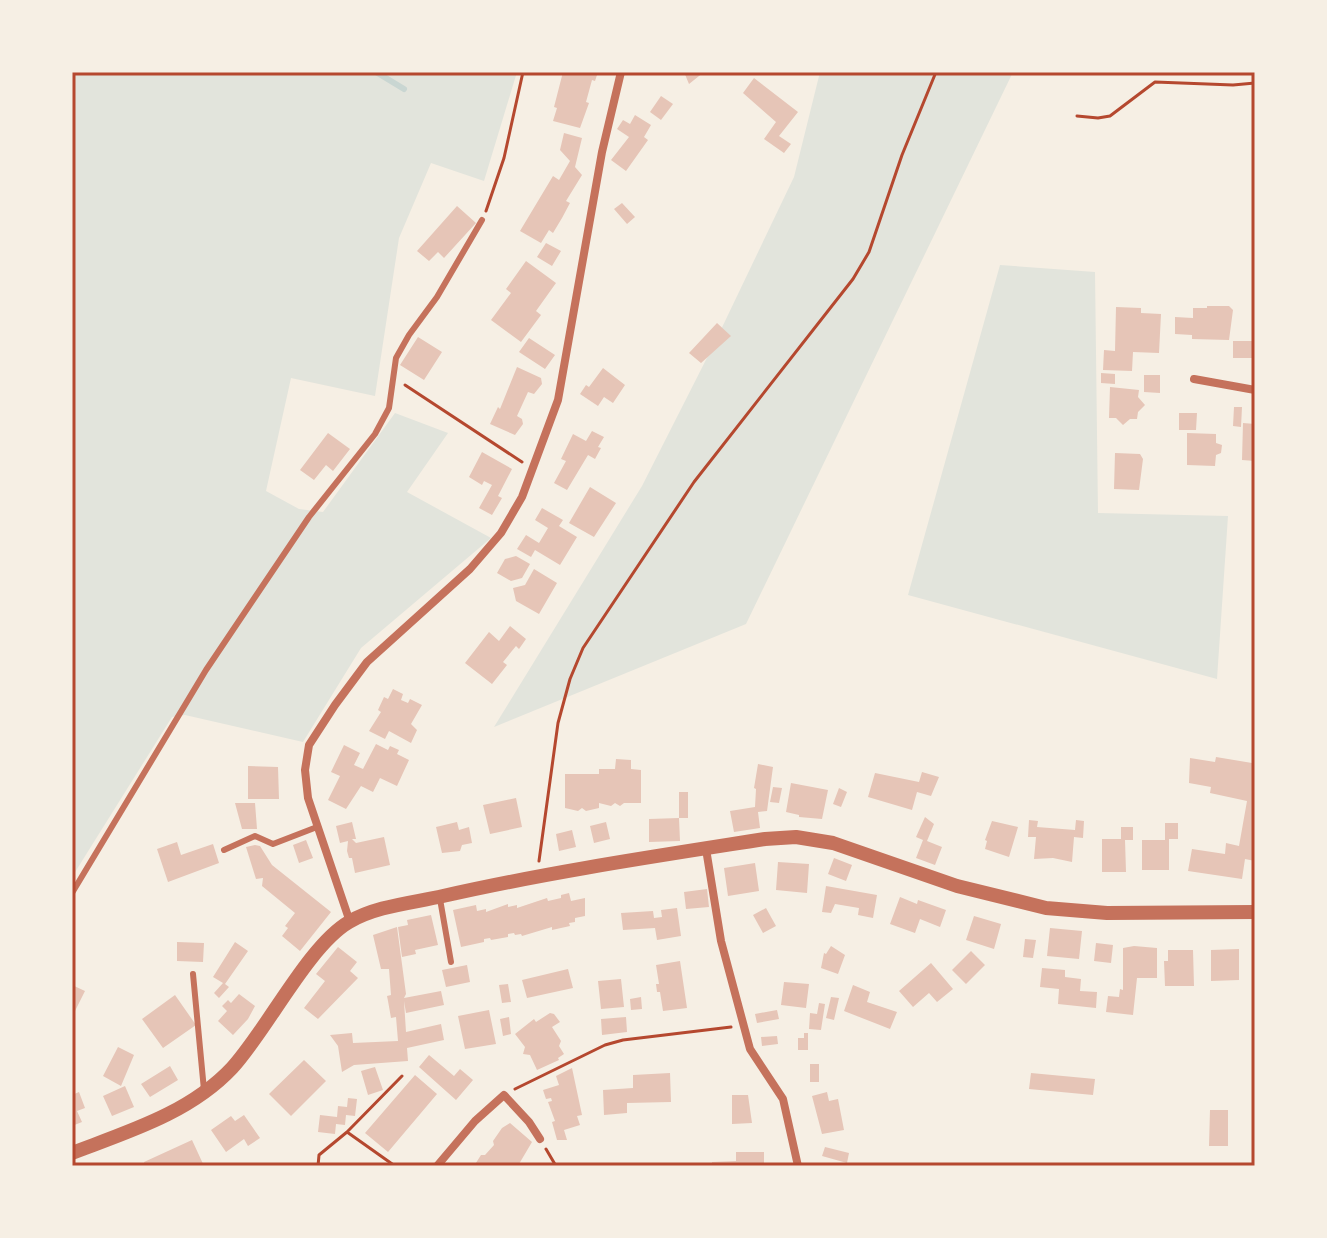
<svg xmlns="http://www.w3.org/2000/svg" width="1327" height="1238" font-family="'Roboto Serif',serif">
<style>
.green{fill:#e2e4dc}
.lines{fill:none;stroke-linecap:round;stroke-linejoin:round}
.stream{stroke:#c9d6d2;stroke-width:6}
.building{fill:#e6c5b7}
.path{stroke:#b5482f;stroke-width:3}
.service{stroke:#c5725c;stroke-width:6}
.minor{stroke:#c5725c;stroke-width:8}
.tertiary{stroke:#c5725c;stroke-width:14}
.neatline{fill:none;stroke:#b5482f;stroke-width:3}
</style>
<rect width="100%" height="100%" fill="#f6efe4"/>
<path class="green" d="M 72,72 L 517,72 L 484,181 L 431,163 L 399,238 L 375,396 L 291,378 L 266,491 L 299,509 L 323,512 L 395,413 L 448,433 L 407,492 L 491,538 L 361,648 L 303,742 L 185,715 L 172,717 L 72,877 Z
M 820,72 L 1013,72 L 746,624 L 494,727 L 642,486 L 716,340 L 794,177 Z
M 1000,265 L 1095,272 L 1098,513 L 1228,516 L 1217,679 L 908,595 Z"/>
<g class="lines">
<path class="stream" d="M 376,72 L 404,89"/>
</g>
<path class="building" d="M 563,72 L 598,72 L 595,81 L 592,80 L 586,102 L 589,103 L 580,128 L 553,121 L 557,108 L 554,107 Z
M 684,72 L 704,72 L 689,84 Z
M 754,78 L 798,112 L 779,136 L 791,144 L 784,153 L 764,139 L 776,122 L 743,93 Z
M 661,96 L 673,104 L 661,120 L 650,112 Z
M 635,115 L 651,125 L 644,137 L 648,140 L 626,171 L 611,160 L 629,137 L 617,129 L 623,120 L 630,124 Z
M 564,133 L 582,138 L 575,167 L 582,175 L 566,201 L 570,203 L 562,218 L 553,233 L 549,230 L 541,243 L 520,231 L 553,176 L 559,180 L 570,161 L 560,150 Z
M 622,203 L 635,217 L 627,224 L 614,209 Z
M 457,206 L 476,223 L 444,258 L 438,252 L 429,261 L 417,251 Z
M 546,243 L 561,251 L 552,266 L 537,257 Z
M 526,261 L 556,283 L 536,311 L 541,315 L 521,342 L 491,320 L 511,293 L 506,289 Z
M 1207,306 L 1229,306 L 1233,310 L 1229,340 L 1192,339 L 1192,335 L 1175,334 L 1175,317 L 1193,318 L 1193,308 L 1207,308 Z
M 1116,307 L 1141,308 L 1141,313 L 1161,314 L 1159,353 L 1133,352 L 1132,371 L 1103,370 L 1104,350 L 1115,351 Z
M 717,323 L 731,336 L 701,363 L 689,353 Z
M 418,337 L 442,352 L 424,380 L 400,365 Z
M 529,338 L 555,355 L 545,369 L 519,352 Z
M 1233,341 L 1255,341 L 1255,355 L 1252,355 L 1252,358 L 1233,358 Z
M 517,367 L 541,378 L 542,384 L 534,394 L 528,392 L 517,416 L 522,419 L 523,424 L 515,435 L 490,424 L 498,407 L 500,409 Z
M 603,368 L 625,385 L 613,403 L 604,397 L 598,406 L 580,394 L 586,385 L 589,387 Z
M 1101,373 L 1115,374 L 1115,384 L 1101,383 Z
M 1144,375 L 1160,375 L 1160,393 L 1144,392 Z
M 1110,387 L 1139,390 L 1138,397 L 1145,405 L 1138,412 L 1137,419 L 1130,419 L 1123,425 L 1116,418 L 1109,418 Z
M 1234,407 L 1242,407 L 1241,427 L 1233,426 Z
M 1179,413 L 1197,413 L 1196,430 L 1179,430 Z
M 1243,423 L 1255,424 L 1255,461 L 1242,460 Z
M 592,431 L 604,437 L 598,447 L 601,448 L 595,459 L 588,455 L 567,490 L 554,483 L 566,461 L 561,459 L 573,434 L 586,441 Z
M 328,433 L 350,449 L 333,471 L 326,465 L 314,480 L 300,470 Z
M 1187,433 L 1216,434 L 1216,443 L 1222,445 L 1221,453 L 1216,455 L 1215,466 L 1187,465 Z
M 482,452 L 512,469 L 498,496 L 502,498 L 492,515 L 479,508 L 492,485 L 484,481 L 482,485 L 469,477 Z
M 1115,453 L 1140,454 L 1143,459 L 1139,490 L 1114,489 Z
M 590,487 L 616,503 L 594,537 L 569,523 Z
M 542,508 L 563,520 L 559,526 L 577,537 L 560,565 L 535,550 L 531,557 L 517,549 L 526,535 L 539,543 L 548,528 L 535,520 Z
M 516,556 L 530,564 L 522,578 L 511,581 L 497,573 L 505,559 Z
M 534,569 L 557,583 L 539,614 L 516,601 L 513,588 L 525,585 Z
M 510,626 L 526,639 L 519,649 L 516,646 L 503,662 L 507,665 L 492,684 L 465,663 L 489,632 L 499,641 Z
M 393,689 L 403,694 L 401,700 L 408,703 L 410,699 L 422,705 L 411,724 L 417,730 L 411,743 L 389,731 L 385,739 L 369,731 L 381,712 L 378,710 L 384,697 L 388,699 Z
M 376,744 L 388,750 L 390,746 L 399,750 L 397,754 L 409,760 L 397,786 L 380,778 L 373,792 L 361,786 L 346,809 L 328,800 L 340,776 L 331,772 L 344,745 L 360,753 L 354,765 L 363,769 Z
M 1216,757 L 1252,763 L 1252,783 L 1255,783 L 1255,861 L 1245,859 L 1242,879 L 1188,871 L 1192,849 L 1225,854 L 1226,843 L 1239,846 L 1247,801 L 1210,793 L 1211,787 L 1189,783 L 1190,758 L 1215,762 Z
M 616,759 L 631,760 L 631,769 L 641,770 L 641,803 L 624,803 L 620,806 L 615,803 L 611,806 L 599,803 L 599,808 L 586,811 L 582,808 L 578,811 L 565,808 L 565,774 L 599,774 L 599,769 L 615,769 Z
M 758,764 L 773,767 L 767,811 L 758,812 L 760,828 L 734,832 L 730,811 L 755,807 L 756,789 L 754,788 Z
M 248,766 L 278,767 L 279,799 L 248,799 Z
M 922,772 L 939,777 L 931,796 L 917,792 L 912,810 L 868,797 L 875,773 L 919,782 Z
M 791,783 L 828,790 L 822,819 L 799,817 L 799,815 L 786,812 Z
M 773,787 L 782,788 L 779,803 L 770,802 Z
M 839,788 L 847,792 L 841,807 L 833,804 Z
M 679,792 L 688,792 L 688,818 L 679,818 L 680,841 L 649,842 L 649,819 L 679,818 Z
M 516,798 L 522,827 L 490,834 L 483,805 Z
M 235,803 L 255,803 L 257,829 L 242,829 Z
M 925,817 L 934,824 L 927,841 L 942,847 L 935,865 L 916,858 L 923,840 L 916,837 Z
M 1029,820 L 1038,821 L 1037,827 L 1075,830 L 1076,820 L 1084,821 L 1083,838 L 1074,837 L 1072,862 L 1053,858 L 1034,859 L 1036,837 L 1028,837 Z
M 992,821 L 1018,827 L 1009,857 L 985,849 L 987,841 L 985,840 Z
M 352,822 L 356,839 L 352,839 L 356,843 L 384,837 L 390,865 L 355,873 L 352,858 L 349,858 L 347,851 L 348,841 L 340,843 L 336,826 Z
M 457,822 L 459,830 L 469,827 L 472,843 L 462,845 L 460,851 L 442,853 L 436,827 Z
M 606,822 L 610,839 L 594,843 L 590,826 Z
M 1165,823 L 1178,823 L 1178,839 L 1169,839 L 1169,870 L 1142,870 L 1142,840 L 1165,840 Z
M 1121,827 L 1133,827 L 1133,840 L 1125,840 L 1126,872 L 1102,872 L 1102,839 L 1121,839 Z
M 572,830 L 576,847 L 559,851 L 556,834 Z
M 306,840 L 313,858 L 299,863 L 293,845 Z
M 177,842 L 181,855 L 213,844 L 219,863 L 168,882 L 157,849 Z
M 255,845 L 260,846 L 272,865 L 331,912 L 300,951 L 282,936 L 288,928 L 285,926 L 295,913 L 262,886 L 263,878 L 256,879 L 246,847 Z
M 834,858 L 852,865 L 846,881 L 828,874 Z
M 778,862 L 809,864 L 807,893 L 776,890 Z
M 755,863 L 759,891 L 728,896 L 724,868 Z
M 826,886 L 877,895 L 873,918 L 858,915 L 859,908 L 835,904 L 831,913 L 822,912 Z
M 707,889 L 709,907 L 686,909 L 684,892 Z
M 569,893 L 571,901 L 585,898 L 585,916 L 575,918 L 575,922 L 569,923 L 570,926 L 552,930 L 552,927 L 522,936 L 521,934 L 515,935 L 514,933 L 508,934 L 508,937 L 491,940 L 490,938 L 484,939 L 484,942 L 461,947 L 453,910 L 476,905 L 477,911 L 486,909 L 486,912 L 508,904 L 508,907 L 517,905 L 517,908 L 547,898 L 548,901 L 561,898 L 561,895 Z
M 900,897 L 917,904 L 918,900 L 946,910 L 940,927 L 920,919 L 915,933 L 890,924 Z
M 677,908 L 681,936 L 657,940 L 655,928 L 623,930 L 621,913 L 653,911 L 654,918 L 662,917 L 661,910 Z
M 766,908 L 776,926 L 763,933 L 753,915 Z
M 431,915 L 438,945 L 415,950 L 416,954 L 402,957 L 398,927 L 408,925 L 407,920 Z
M 974,916 L 1001,924 L 994,949 L 966,940 Z
M 397,927 L 406,994 L 404,998 L 441,991 L 444,1005 L 406,1013 L 404,1001 L 406,1032 L 441,1024 L 444,1040 L 407,1048 L 408,1061 L 354,1065 L 342,1072 L 338,1046 L 330,1035 L 352,1033 L 353,1043 L 398,1041 L 396,1017 L 391,1018 L 388,1001 L 387,996 L 391,995 L 389,969 L 381,969 L 373,935 Z
M 1050,928 L 1082,931 L 1079,959 L 1047,956 Z
M 1025,939 L 1036,940 L 1033,958 L 1023,957 Z
M 177,942 L 204,943 L 203,962 L 177,961 Z
M 235,942 L 248,951 L 225,984 L 229,987 L 219,998 L 214,993 L 223,983 L 213,977 Z
M 1096,943 L 1113,945 L 1111,963 L 1094,961 Z
M 831,946 L 845,955 L 838,974 L 821,968 L 824,953 L 826,954 Z
M 1134,946 L 1157,948 L 1157,978 L 1137,978 L 1133,1015 L 1106,1012 L 1108,996 L 1119,997 L 1120,989 L 1123,990 L 1123,948 Z
M 338,947 L 357,962 L 350,971 L 358,978 L 318,1019 L 304,1008 L 325,981 L 316,974 Z
M 1239,949 L 1239,980 L 1211,981 L 1211,950 Z
M 1168,950 L 1193,950 L 1194,986 L 1165,986 L 1164,961 L 1168,961 Z
M 971,951 L 985,965 L 966,984 L 952,970 Z
M 680,961 L 687,1008 L 663,1011 L 660,992 L 657,992 L 656,984 L 659,984 L 656,965 Z
M 931,963 L 953,989 L 937,1002 L 929,993 L 913,1007 L 899,991 Z
M 467,965 L 470,982 L 446,987 L 442,970 Z
M 1042,968 L 1065,970 L 1065,977 L 1081,979 L 1080,991 L 1097,992 L 1096,1008 L 1058,1004 L 1059,989 L 1040,987 Z
M 568,969 L 573,988 L 527,998 L 522,980 Z
M 621,979 L 624,1007 L 601,1009 L 598,981 Z
M 784,982 L 809,984 L 806,1008 L 781,1005 Z
M 508,984 L 511,1002 L 502,1003 L 499,985 Z
M 72,985 L 85,991 L 72,1017 Z
M 853,985 L 870,992 L 867,1002 L 897,1012 L 890,1029 L 844,1011 Z
M 239,994 L 255,1006 L 248,1019 L 233,1035 L 218,1021 L 227,1011 L 222,1006 L 228,1000 L 231,1003 Z
M 175,995 L 196,1025 L 163,1048 L 142,1019 Z
M 641,997 L 642,1009 L 631,1010 L 630,999 Z
M 831,997 L 839,998 L 834,1020 L 826,1018 Z
M 819,1003 L 825,1004 L 821,1030 L 809,1029 L 810,1013 L 817,1014 Z
M 489,1010 L 496,1044 L 465,1049 L 458,1016 Z
M 777,1010 L 779,1019 L 757,1023 L 755,1014 Z
M 550,1013 L 554,1014 L 560,1022 L 552,1027 L 561,1041 L 559,1046 L 564,1054 L 558,1058 L 559,1060 L 537,1070 L 530,1055 L 523,1054 L 525,1047 L 515,1034 L 534,1019 L 536,1022 Z
M 509,1017 L 511,1034 L 503,1036 L 500,1019 Z
M 626,1017 L 627,1032 L 602,1035 L 601,1019 Z
M 804,1033 L 808,1033 L 808,1050 L 798,1050 L 798,1038 L 804,1038 Z
M 777,1036 L 778,1044 L 762,1046 L 761,1037 Z
M 118,1047 L 134,1055 L 121,1086 L 103,1076 Z
M 429,1055 L 454,1076 L 460,1069 L 473,1080 L 456,1100 L 419,1067 Z
M 304,1060 L 326,1081 L 291,1116 L 269,1094 Z
M 810,1064 L 819,1064 L 819,1082 L 810,1082 Z
M 170,1066 L 178,1080 L 150,1097 L 141,1084 Z
M 375,1067 L 383,1090 L 368,1095 L 361,1071 Z
M 572,1068 L 582,1115 L 577,1116 L 580,1125 L 564,1130 L 567,1140 L 557,1140 L 552,1122 L 555,1121 L 548,1102 L 552,1101 L 551,1098 L 546,1099 L 543,1090 L 559,1085 L 556,1076 Z
M 670,1073 L 671,1102 L 627,1103 L 627,1113 L 604,1115 L 603,1090 L 633,1088 L 633,1075 Z
M 1031,1073 L 1095,1079 L 1093,1095 L 1029,1089 Z
M 415,1075 L 437,1094 L 388,1152 L 365,1133 Z
M 125,1086 L 134,1107 L 112,1116 L 103,1096 Z
M 79,1092 L 85,1108 L 77,1111 L 82,1122 L 72,1126 L 72,1095 Z
M 827,1092 L 829,1101 L 838,1099 L 844,1130 L 822,1134 L 812,1096 Z
M 732,1095 L 748,1095 L 752,1123 L 732,1124 Z
M 348,1098 L 357,1099 L 355,1116 L 346,1115 L 345,1125 L 336,1124 L 335,1134 L 318,1132 L 320,1115 L 337,1117 L 338,1106 L 347,1107 Z
M 1210,1110 L 1228,1110 L 1228,1146 L 1209,1146 Z
M 244,1115 L 260,1138 L 248,1146 L 244,1139 L 226,1152 L 211,1130 L 231,1116 L 235,1121 Z
M 510,1123 L 532,1142 L 519,1164 L 513,1166 L 474,1166 L 481,1155 L 485,1155 L 494,1145 L 493,1141 L 502,1128 Z
M 192,1140 L 204,1166 L 145,1166 L 144,1162 Z
M 825,1147 L 849,1153 L 847,1163 L 822,1156 Z
M 736,1152 L 764,1152 L 764,1166 L 712,1166 L 712,1162 L 736,1161 Z"/>
<g class="lines">
<path class="path" d="M 1077,116 L 1098,118 L 1110,116 L 1155,82 L 1233,85 L 1255,83
M 486,211 L 504,158 L 523,72
M 405,385 L 522,462
M 539,861 L 558,723 L 570,679 L 583,648 L 694,482 L 853,279 L 869,252 L 902,155 L 936,72
M 515,1089 L 605,1045 L 623,1040 L 731,1027
M 347,1132 L 402,1076
M 546,1149 L 556,1166
M 318,1166 L 319,1155 L 347,1132 L 395,1166"/>
<path class="service" d="M 224,850 L 255,836 L 273,844 L 317,827
M 72,893 L 206,670 L 309,517 L 375,434 L 389,408 L 396,358 L 409,335 L 437,297 L 482,220
M 440,899 L 451,962
M 193,974 L 204,1090"/>
<path class="minor" d="M 1194,379 L 1255,390
M 706,849 L 721,941 L 750,1049 L 783,1099 L 798,1166
M 350,922 L 308,798 L 305,770 L 309,745 L 335,705 L 367,662 L 470,569 L 501,533 L 522,497 L 558,400 L 602,152 L 621,72
M 437,1166 L 475,1121 L 504,1095 L 529,1122 L 540,1139"/>
<path class="tertiary" d="M 72,1153 C 127,1132 190,1113 232,1068 C 267,1030 308,946 349,922 C 376,906 412,903 443,896 C 549,872 657,856 765,839 L 796,837 L 833,843 L 957,886 L 1046,908 L 1107,913 L 1255,912"/>
</g>
<rect width="1327" height="1238" fill="none" stroke="#f6efe4" stroke-width="148"/>
<rect x="74" y="74" width="1179" height="1090" class="neatline"/>
</svg>
